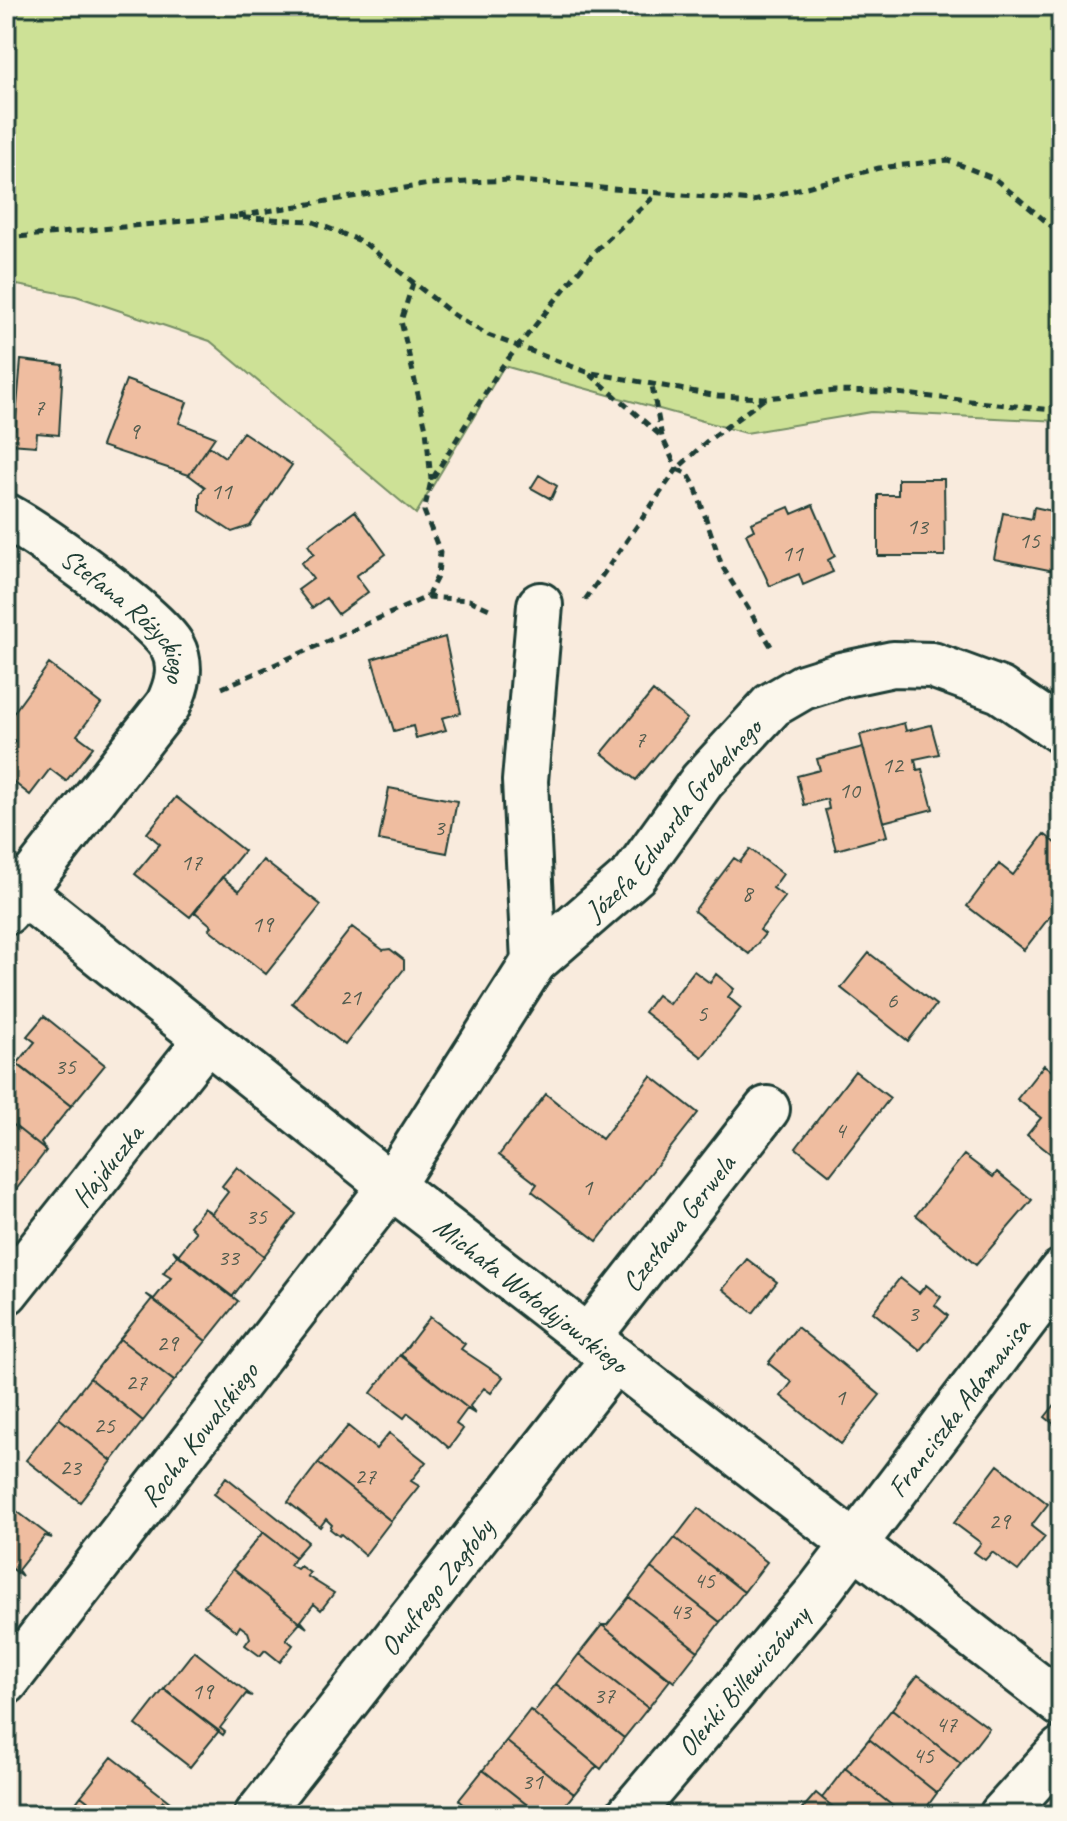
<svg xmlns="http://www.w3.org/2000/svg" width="1067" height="1821" font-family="Caveat,sans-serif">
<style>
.green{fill:#cde196;stroke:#768f65;stroke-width:2}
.building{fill:#efbda0;stroke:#1f3d34;stroke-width:2}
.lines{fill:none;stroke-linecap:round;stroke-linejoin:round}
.minor-casing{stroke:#1f3d34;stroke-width:50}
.path{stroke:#1f3d34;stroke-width:5;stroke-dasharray:8 6;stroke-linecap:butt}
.minor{stroke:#fbf7ec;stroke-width:44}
.labels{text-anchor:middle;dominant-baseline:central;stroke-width:6;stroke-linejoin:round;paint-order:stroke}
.number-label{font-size:24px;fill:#535d4f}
.street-label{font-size:28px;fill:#1f3d34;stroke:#fbf7ec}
</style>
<rect width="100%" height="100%" fill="#f9ebdd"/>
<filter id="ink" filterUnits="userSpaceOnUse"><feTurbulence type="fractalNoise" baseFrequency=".0125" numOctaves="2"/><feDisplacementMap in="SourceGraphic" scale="16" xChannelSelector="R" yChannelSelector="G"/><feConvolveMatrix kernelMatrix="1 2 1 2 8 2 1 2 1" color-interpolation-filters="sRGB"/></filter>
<g filter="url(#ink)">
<path class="green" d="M 6,6 L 1061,6 L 1061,421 L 871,412 L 746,433 L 504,366 L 416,514 L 210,341 L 76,296 L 6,283 Z"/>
<path class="building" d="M 21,360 L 63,365 L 59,435 L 37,433 L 36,446 L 10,444 L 9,430 L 15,429 Z
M 126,380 L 187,402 L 179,423 L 215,437 L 189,475 L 101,446 Z
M 243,432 L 292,465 L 250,526 L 232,532 L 200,511 L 200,494 L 205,487 L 189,475 L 209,446 L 225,457 Z
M 539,475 L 557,486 L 551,499 L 531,488 Z
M 898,479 L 944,479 L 945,556 L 878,556 L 878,495 L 898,495 Z
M 813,505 L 835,556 L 828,560 L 833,572 L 803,585 L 799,574 L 770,586 L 746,534 L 754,530 L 751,523 L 789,507 L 792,514 Z
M 1034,507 L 1061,513 L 1059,572 L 994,559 L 1003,513 L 1032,519 Z
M 355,511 L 386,554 L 356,576 L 368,592 L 338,614 L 326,598 L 312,608 L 298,590 L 313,579 L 301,563 L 314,554 L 308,545 Z
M 445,637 L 461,713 L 442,718 L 446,730 L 416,738 L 413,726 L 394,731 L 372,659 Z
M 49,664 L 101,704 L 77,735 L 93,747 L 66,781 L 50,769 L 30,795 L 6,776 L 6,752 L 15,741 L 6,734 L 6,723 Z
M 653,691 L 687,719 L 636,780 L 602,753 Z
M 904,723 L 906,731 L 931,725 L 939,754 L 915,759 L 917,770 L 922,769 L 933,809 L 883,822 L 860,735 Z
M 863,747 L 887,836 L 836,850 L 825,810 L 829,809 L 827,799 L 804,805 L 797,776 L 820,770 L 817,759 Z
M 389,788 L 457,801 L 447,853 L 379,840 Z
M 176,797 L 244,851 L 190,917 L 135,874 L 160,844 L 147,833 Z
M 1044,834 L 1061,847 L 1061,902 L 1024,950 L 967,906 L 999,864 L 1013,875 Z
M 750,849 L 783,874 L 773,888 L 785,897 L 760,930 L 765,934 L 749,954 L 694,911 L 734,858 L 740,862 Z
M 263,860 L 321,905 L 266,974 L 209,929 L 212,926 L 195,912 L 222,877 L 239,891 Z
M 352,927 L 383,950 L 390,949 L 404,960 L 404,969 L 345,1045 L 292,1003 Z
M 869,953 L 936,1005 L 908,1041 L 841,988 Z
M 694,971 L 710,983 L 716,974 L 734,989 L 728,997 L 741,1008 L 702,1057 L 644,1012 L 657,995 L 669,1004 Z
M 44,1016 L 105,1065 L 71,1106 L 17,1064 L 35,1042 L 27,1036 Z
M 19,1065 L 71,1106 L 41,1143 L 46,1151 L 6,1119 L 6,1082 Z
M 1044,1065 L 1061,1078 L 1061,1162 L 1027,1135 L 1041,1118 L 1017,1099 Z
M 855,1071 L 890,1098 L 830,1175 L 796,1148 Z
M 651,1076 L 698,1113 L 597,1241 L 532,1191 L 537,1184 L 499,1155 L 546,1094 L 602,1139 Z
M 6,1119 L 46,1151 L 15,1191 L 6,1183 Z
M 964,1155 L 993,1177 L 997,1172 L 1032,1200 L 976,1265 L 916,1215 Z
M 237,1167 L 296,1214 L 264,1256 L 204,1208 L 212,1213 L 228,1192 L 222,1186 Z
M 204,1208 L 264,1256 L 232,1297 L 178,1255 L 196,1232 L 190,1226 Z
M 173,1250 L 238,1301 L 206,1341 L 146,1294 L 154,1299 L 171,1278 L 163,1273 L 177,1256 Z
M 747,1259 L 777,1282 L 753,1313 L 723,1289 Z
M 900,1278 L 919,1293 L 926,1285 L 941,1297 L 935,1305 L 948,1316 L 920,1350 L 873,1312 Z
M 152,1299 L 206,1341 L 174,1381 L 120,1339 Z
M 430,1317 L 465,1344 L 461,1349 L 503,1377 L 491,1393 L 484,1388 L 470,1406 L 475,1414 L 401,1355 Z
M 797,1327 L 880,1395 L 841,1444 L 781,1396 L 792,1382 L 768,1363 Z
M 120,1339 L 174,1381 L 143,1421 L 90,1378 Z
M 400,1355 L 475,1414 L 467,1409 L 456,1424 L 463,1429 L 449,1448 L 416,1419 L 408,1413 L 404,1418 L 371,1393 Z
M 90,1378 L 143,1421 L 112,1461 L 59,1418 Z
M 1061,1397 L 1061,1430 L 1045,1417 Z
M 59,1418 L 112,1461 L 80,1502 L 26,1460 Z
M 348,1426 L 376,1449 L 389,1433 L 426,1462 L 411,1481 L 419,1486 L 391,1521 L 318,1463 Z
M 318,1463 L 391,1521 L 365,1555 L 341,1534 L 339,1536 L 330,1529 L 332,1525 L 326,1519 L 320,1527 L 288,1502 Z
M 998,1465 L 1048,1504 L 1031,1526 L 1045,1537 L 1018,1571 L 992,1552 L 985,1560 L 974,1552 L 981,1543 L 954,1523 Z
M 226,1477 L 308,1542 L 295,1557 L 214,1494 Z
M 6,1503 L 52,1538 L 45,1536 L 18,1570 L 22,1576 L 6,1564 Z
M 698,1508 L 767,1562 L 744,1592 L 675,1538 Z
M 263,1532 L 295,1557 L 290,1565 L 297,1569 L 300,1566 L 310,1573 L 307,1576 L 334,1593 L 321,1610 L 314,1604 L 301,1621 L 307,1628 L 233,1569 Z
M 675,1538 L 744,1592 L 720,1622 L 651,1568 Z
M 651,1568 L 720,1622 L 698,1651 L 629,1597 Z
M 233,1569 L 307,1628 L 300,1623 L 286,1639 L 293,1645 L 280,1662 L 265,1650 L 260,1656 L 245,1645 L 250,1638 L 248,1632 L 240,1626 L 237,1631 L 204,1606 Z
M 629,1597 L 698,1651 L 674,1682 L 602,1625 L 607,1625 Z
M 602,1625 L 670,1680 L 648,1708 L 579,1654 Z
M 194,1651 L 252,1696 L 246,1694 L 220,1728 L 225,1732 L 223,1735 L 164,1689 Z
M 579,1654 L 648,1708 L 624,1738 L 556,1684 Z
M 918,1675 L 989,1728 L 961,1764 L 892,1709 Z
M 556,1684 L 624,1738 L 601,1769 L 530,1710 L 534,1712 Z
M 164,1689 L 219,1731 L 190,1767 L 136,1725 Z
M 892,1709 L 961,1764 L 937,1793 L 869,1739 Z
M 530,1710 L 597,1766 L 574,1794 L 506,1741 Z
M 869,1739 L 937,1793 L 921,1815 L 904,1815 L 845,1768 Z
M 506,1741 L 574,1794 L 557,1815 L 540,1815 L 483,1770 Z
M 112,1757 L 170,1802 L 169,1804 L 163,1801 L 152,1815 L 106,1815 L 81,1796 Z
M 845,1768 L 904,1815 L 843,1815 L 822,1798 Z
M 483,1770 L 540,1815 L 476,1815 L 459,1800 Z
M 816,1793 L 822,1798 L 843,1815 L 797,1815 Z
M 81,1796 L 106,1815 L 67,1815 Z"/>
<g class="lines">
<defs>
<g id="minor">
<path id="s1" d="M 6,516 C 39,534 155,616 172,646 C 183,666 177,686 168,705 L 6,912"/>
<path id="s2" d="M 6,879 L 391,1186 L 1061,1704"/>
<path d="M 534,962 L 525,781 L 540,605"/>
<path id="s3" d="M 6,1292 L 207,1039"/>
<path id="s4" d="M 589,1336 L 767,1109"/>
<path id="s5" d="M 6,1682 L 391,1186 L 534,962 L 634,875 L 702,781 L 772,705 L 803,687 L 841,675 L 893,664 L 932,665 L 1000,690 L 1061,731"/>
<path id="s6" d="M 257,1815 L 615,1359"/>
<path id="s7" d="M 629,1815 L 818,1592 L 1061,1272"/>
<path d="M 1002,1815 L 1061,1750"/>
</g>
</defs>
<use href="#minor" class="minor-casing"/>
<path class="path" d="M 238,216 L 429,184 L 509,180 L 753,201 L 879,168 L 948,160 L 995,179 L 1061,234
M 6,238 L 227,217 L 311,221 L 363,242 L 454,315 L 488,335 L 587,372 L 718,396 L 765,398 L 835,391 L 887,392 L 1061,411
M 413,283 L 401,321 L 426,429 L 431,480
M 590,374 L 661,436
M 764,399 L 706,442 L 677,469 L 688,474 L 695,486 L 722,566 L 774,651
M 427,597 L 438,575 L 440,552 L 424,511 L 431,481 L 500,369 L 595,251 L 659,192
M 585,600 L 677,469 L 662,437 L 652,386
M 222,688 L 427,597 L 469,600 L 494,611"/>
<use href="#minor" class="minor"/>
</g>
</g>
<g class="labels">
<g class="number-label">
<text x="39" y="407">7</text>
<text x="134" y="431">9</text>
<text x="221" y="491">11</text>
<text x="917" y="526">13</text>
<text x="1029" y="540">15</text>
<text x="792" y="553">11</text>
<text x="640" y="739">7</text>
<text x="892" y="765">12</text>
<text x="849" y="790">10</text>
<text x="439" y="827">3</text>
<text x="191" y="862">17</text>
<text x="747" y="893">8</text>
<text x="262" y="924">19</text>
<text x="350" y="997">21</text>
<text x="892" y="1000">6</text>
<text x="702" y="1013">5</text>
<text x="65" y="1066">35</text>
<text x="840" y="1130">4</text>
<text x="587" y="1187">1</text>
<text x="256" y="1216">35</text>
<text x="228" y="1257">33</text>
<text x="913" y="1313">3</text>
<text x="167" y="1343">29</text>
<text x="136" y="1382">27</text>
<text x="840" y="1397">1</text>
<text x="104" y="1425">25</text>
<text x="70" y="1467">23</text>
<text x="365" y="1476">27</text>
<text x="999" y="1521">29</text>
<text x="704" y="1580">45</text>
<text x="680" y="1611">43</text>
<text x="202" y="1691">19</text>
<text x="604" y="1695">37</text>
<text x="946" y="1724">47</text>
<text x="923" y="1755">45</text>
<text x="532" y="1781">31</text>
</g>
<g class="street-label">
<text stroke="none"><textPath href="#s1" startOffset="160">Stefana Różyckiego</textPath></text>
<text stroke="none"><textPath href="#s5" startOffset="1094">Józefa Edwarda Grobelnego</textPath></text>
<text stroke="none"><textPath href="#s3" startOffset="162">Hajduczka</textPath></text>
<text stroke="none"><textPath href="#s4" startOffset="144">Czesława Gerwela</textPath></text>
<text stroke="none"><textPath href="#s2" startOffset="670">Michała Wołodyjowskiego</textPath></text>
<text stroke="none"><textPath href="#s7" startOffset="524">Franciszka Adamanisa</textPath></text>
<text stroke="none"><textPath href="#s5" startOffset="314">Rocha Kowalskiego</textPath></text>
<text stroke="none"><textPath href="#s6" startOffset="290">Onufrego Zagłoby</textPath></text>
<text stroke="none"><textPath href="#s7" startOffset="176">Oleńki Billewiczówny</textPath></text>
</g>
</g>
<rect width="1067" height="1821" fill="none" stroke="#fbf7ec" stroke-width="32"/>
<rect x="16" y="16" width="1035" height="1789" fill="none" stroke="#1f3d34" stroke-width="3" filter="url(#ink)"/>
</svg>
